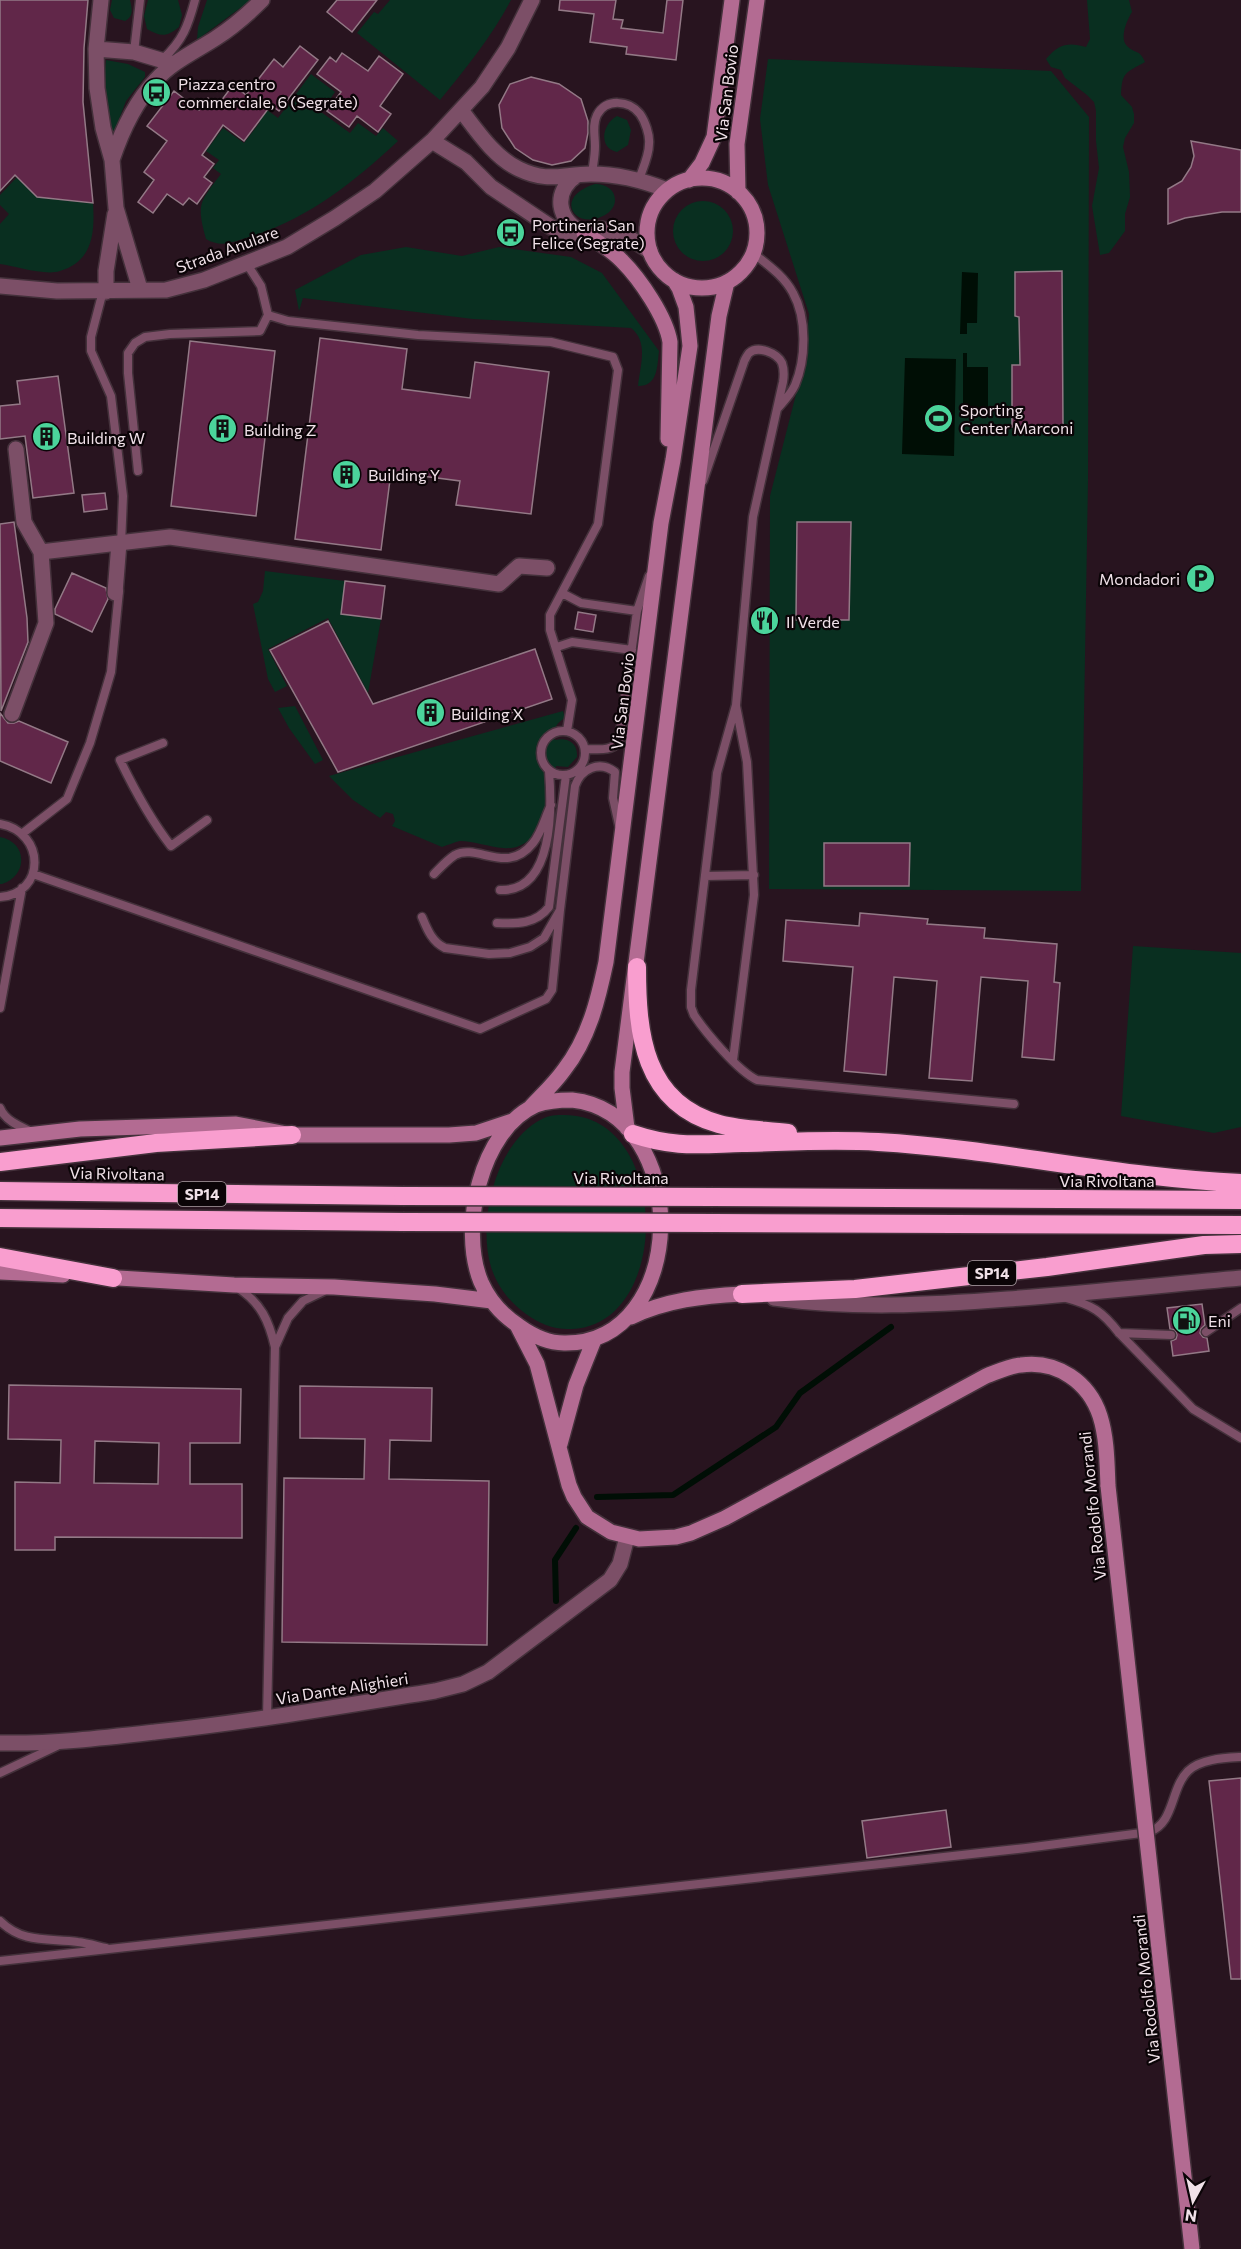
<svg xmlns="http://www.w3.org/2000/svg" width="1241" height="2249" font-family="Commissioner,sans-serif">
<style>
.green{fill:#092f20}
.water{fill:#000e05}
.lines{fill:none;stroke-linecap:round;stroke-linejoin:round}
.stream{stroke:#000e05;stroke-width:6}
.building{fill:#612749;stroke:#937986;stroke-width:1.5;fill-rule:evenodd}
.lane-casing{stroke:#44313b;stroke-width:11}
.street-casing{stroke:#44313b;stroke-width:18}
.secondary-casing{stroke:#44313b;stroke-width:18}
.highway-casing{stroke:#44313b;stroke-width:21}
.lane{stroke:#7c4f67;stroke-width:8}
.street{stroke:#7c4f67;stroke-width:15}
.secondary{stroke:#b36b92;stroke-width:15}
.highway{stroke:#f99ecf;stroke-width:18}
.secondary-bridge-casing{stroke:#44313b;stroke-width:18;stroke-linecap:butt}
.highway-bridge-casing{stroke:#44313b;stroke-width:21;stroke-linecap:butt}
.secondary-bridge{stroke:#b36b92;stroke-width:15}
.highway-bridge{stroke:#f99ecf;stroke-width:18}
.labels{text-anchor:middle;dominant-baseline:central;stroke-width:4.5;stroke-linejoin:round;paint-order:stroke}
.shield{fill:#0b0407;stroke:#ab9fa4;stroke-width:1.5}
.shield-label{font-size:15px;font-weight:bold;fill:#f0e1e8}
.poi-label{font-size:16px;fill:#f0e1e8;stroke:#0b0407;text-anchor:start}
.street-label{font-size:16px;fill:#f0e1e8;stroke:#0b0407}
</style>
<rect width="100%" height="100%" fill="#28141f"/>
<path class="green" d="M 112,0 L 130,0 C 132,9 134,16 125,21 L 114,18 L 110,10 Z
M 148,0 L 178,0 L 182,15 L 179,27 C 167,37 161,37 147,29 L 144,16 Z
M 207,0 L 251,0 L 197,40 L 198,27 Z
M 390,0 L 511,0 C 492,36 466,68 440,100 L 357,33 L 374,12 L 378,14 Z
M 1087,0 L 1129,0 L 1132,12 C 1127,20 1119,38 1127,46 C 1135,54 1140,49 1145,62 C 1126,73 1122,71 1121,95 L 1132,107 L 1134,114 L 1134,123 L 1125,138 L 1123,147 L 1129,172 L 1130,197 L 1125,214 L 1125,231 L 1109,253 L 1100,255 L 1092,206 L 1099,168 L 1096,141 L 1096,111 L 1094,102 L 1087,95 L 1065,78 L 1061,70 L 1051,67 L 1046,59 C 1059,44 1068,42 1086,47 L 1090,39 Z
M 768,59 L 1051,71 L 1089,117 L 1088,481 L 1081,891 L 769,889 L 770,496 L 806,355 L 809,314 L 768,185 L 760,119 Z
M 106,60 L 128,64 L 145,72 L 145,77 L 126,101 L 113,135 L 110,138 L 104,79 Z
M 311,74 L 335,92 L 321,112 L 350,133 L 358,123 L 376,136 L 383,128 L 398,141 C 354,182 308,219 249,237 C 233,242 221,248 206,239 C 196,203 200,202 221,174 L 213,168 L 219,160 L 206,151 L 223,128 L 244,143 L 260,122 L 251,115 L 259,104 L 278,118 Z
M 617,116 L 627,120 L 631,130 L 628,145 L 617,152 C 598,148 602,124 617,116 Z
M 17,177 L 37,197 L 93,203 C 95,233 93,261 60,271 C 45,276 15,266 0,264 L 0,224 L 9,214 L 0,205 L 0,195 Z
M 595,184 C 605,184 615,189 615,200 C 615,207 610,212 605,215 C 575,232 552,197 595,184 Z
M673 231a30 30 0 1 1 60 0a30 30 0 1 1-60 0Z
M 406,247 L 462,256 L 499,247 L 571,257 L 602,273 L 659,351 C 657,367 658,386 638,386 C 640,366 649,342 631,328 L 473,319 L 303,298 L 299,311 L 295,290 L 361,255 Z
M 265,571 L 345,581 L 341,614 L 381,619 L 368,693 L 328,618 L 268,649 L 287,686 L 275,692 L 268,679 L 253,604 L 258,602 L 263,591 Z
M 295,706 L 323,760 L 315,764 L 289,728 L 278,708 Z
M 563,711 L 565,718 C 556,723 552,731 555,740 C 567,737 578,742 577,757 L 568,767 L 556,766 C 550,796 544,852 503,848 C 489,847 474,841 460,841 C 455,842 448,845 442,847 L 392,826 L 395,821 L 393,814 L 386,812 L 380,818 L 353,800 L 329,776 Z
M 0,837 C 28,842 28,876 2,884 L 0,884 Z
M 1133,946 L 1241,953 L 1241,1127 L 1214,1133 L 1121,1116 Z
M 564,1115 C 671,1114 673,1325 572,1329 C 554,1330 540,1324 526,1314 C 510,1303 497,1286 491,1267 C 477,1220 496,1142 542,1119 C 549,1115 557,1115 564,1115 Z"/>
<path class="water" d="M 962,272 L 978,273 L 977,323 L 967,323 L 967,334 L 960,334 Z
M 963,353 L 967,353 L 967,367 L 988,367 L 988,411 L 963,411 Z
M 905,358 L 956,359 L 954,456 L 902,454 Z"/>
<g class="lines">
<path class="stream" d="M 597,1497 L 673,1495 L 776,1427 L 800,1393 L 891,1327
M 556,1601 L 555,1560 L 576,1528"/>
</g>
<path class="building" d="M 0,0 L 88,0 L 84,48 L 83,102 L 93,203 L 37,197 L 15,175 L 0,191 Z
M 337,0 L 377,0 L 352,32 L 327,12 Z
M 560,0 L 616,0 L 613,19 L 623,20 L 621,28 L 663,33 L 667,0 L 683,0 L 676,60 L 626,54 L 627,47 L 590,42 L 594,14 L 559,10 Z
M 300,46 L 318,60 L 279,111 L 271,105 L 244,141 L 223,125 L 202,155 L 214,164 L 204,177 L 212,183 L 197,204 L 189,198 L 183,205 L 167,194 L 153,213 L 138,202 L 154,180 L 144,172 L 167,141 L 147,126 L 174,91 L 199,110 L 208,98 L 218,105 L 233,85 L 246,95 L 274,59 L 283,67 Z
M 342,53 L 368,71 L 379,56 L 403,74 L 380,106 L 391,114 L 378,132 L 357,116 L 349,127 L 327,111 L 341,92 L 317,74 L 330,57 L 336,62 Z
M 531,77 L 559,84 L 581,99 L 588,121 L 588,133 L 585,148 L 571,161 L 552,165 L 533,160 L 515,148 L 502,128 L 499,105 L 510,84 Z
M 1191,141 L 1241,150 L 1241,212 L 1222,212 L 1185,218 L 1168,224 L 1168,189 L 1182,181 L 1191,167 L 1194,156 Z
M 1062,271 L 1063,427 L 1012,427 L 1012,365 L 1020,365 L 1019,317 L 1015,316 L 1015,272 Z
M 320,338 L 407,349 L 402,389 L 470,398 L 475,362 L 549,372 L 531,514 L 456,505 L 460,481 L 391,472 L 381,550 L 295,539 Z
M 190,341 L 275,351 L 256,516 L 171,506 Z
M 58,376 L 74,493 L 33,498 L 25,436 L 0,439 L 0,406 L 20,404 L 17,381 Z
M 105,493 L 107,509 L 84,512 L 82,495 Z
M 14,522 L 27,618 L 28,642 L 1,711 L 0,524 Z
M 797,522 L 851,522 L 849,620 L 796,620 Z
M 72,573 L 106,588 L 108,599 L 92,632 L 55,614 L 55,609 Z
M 345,581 L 385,586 L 381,619 L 341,614 Z
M 578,612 L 596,615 L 593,632 L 575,629 Z
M 328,621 L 373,704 L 535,649 L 552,699 L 338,772 L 270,650 Z
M 0,713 L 8,723 L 14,723 L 19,721 L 68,742 L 51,783 L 0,761 Z
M 824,843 L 910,843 L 909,886 L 824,886 Z
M 860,913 L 928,919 L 927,924 L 985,928 L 984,938 L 1057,944 L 1054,982 L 1060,983 L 1054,1060 L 1022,1057 L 1028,981 L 981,977 L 972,1081 L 929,1078 L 937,981 L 894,977 L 886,1075 L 844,1071 L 853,967 L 783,961 L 786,920 L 859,926 Z
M 1202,1304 L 1205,1325 L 1201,1329 L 1200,1333 L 1203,1337 L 1207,1338 L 1209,1351 L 1173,1356 L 1171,1341 L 1176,1339 L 1177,1335 L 1175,1330 L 1170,1329 L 1167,1308 Z
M 9,1385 L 241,1389 L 240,1443 L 190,1443 L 190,1484 L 242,1484 L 242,1538 L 55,1537 L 55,1550 L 15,1550 L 15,1482 L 60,1483 L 61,1440 L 8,1439 ZM 95,1441 L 159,1443 L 158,1484 L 94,1483 Z
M 300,1386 L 432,1388 L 431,1441 L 390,1440 L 389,1479 L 489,1481 L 487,1645 L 282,1642 L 284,1478 L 364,1479 L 365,1439 L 300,1438 Z
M 1241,1778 L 1241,1979 L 1231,1979 L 1209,1781 Z
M 946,1810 L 951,1847 L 867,1858 L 862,1821 Z"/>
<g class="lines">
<defs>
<path id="lane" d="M 134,52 L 140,0
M 163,59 C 183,40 188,26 195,0
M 592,174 C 593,165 595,156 595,146 C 595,135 592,125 597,115 C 606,98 629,100 640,114 C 645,121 650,135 649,144 C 649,156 643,168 639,179
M 753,253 C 768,265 784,276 793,293 C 807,318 806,359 795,385 C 791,394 784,401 778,408
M 103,291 L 91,337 L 91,351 L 111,396 L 123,496 L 121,545
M 268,315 L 288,321 L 418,335 L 551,342 L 613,357 L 618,370 L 598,524 L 550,615 L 550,630 L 572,700 L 567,731
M 138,471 L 128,373 L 128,353 L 135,343 L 145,337 L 170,334 L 260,331 L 268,315 L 261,286 L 247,264
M 703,481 L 744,362 C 744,361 748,354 749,353 C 758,345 777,353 782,363 C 784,369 784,376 783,382 L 753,517 L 736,705 L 717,773 L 715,793 L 691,990 L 691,1007 L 694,1015 C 706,1033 738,1071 757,1080 L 1014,1104
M 562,593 L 581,603 L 637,611
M 557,647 L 572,642 L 632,650
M541 753a22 22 0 1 1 44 0a22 22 0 1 1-44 0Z
M 163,743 L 120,760 C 135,791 150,819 171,846 L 207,820
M 585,749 C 597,749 612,752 619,741 L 637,611 L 649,576
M 0,824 C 46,832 46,894 0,897
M 23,833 L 67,799 L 90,743 L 111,672 L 119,591
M 33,874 L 480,1029 L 546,999 L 552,990 L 560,910
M 434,874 C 440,868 447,860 455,855 C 478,843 507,876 533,843 C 542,832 545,817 551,805
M 705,876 L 754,875
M 500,890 C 554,892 552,808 549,771
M 422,917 C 427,929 432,942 445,948 L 489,954 L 510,953 L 530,947 L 544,938 L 560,910 L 575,786 C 581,769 599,760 615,772 L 613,798 L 619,825
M 497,923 C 517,924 536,924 549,907 L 566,775
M 0,1008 L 22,888
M 733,1060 L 754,895 L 747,762 L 736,706
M 0,1108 C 5,1121 21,1127 34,1133
M 238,1288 C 261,1303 269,1321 275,1347 L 267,1718
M 1066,1298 C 1092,1305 1102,1311 1119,1333 L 1193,1409 L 1241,1438
M 1206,1332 L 1241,1308
M 1119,1333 L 1171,1335
M 275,1347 L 288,1318 L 303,1301 L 326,1290
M 0,1773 L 57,1746
M 0,1921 C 23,1944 49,1938 78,1942 C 87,1943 97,1946 106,1948
M 0,1961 L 1026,1848 L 1149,1832 C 1175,1823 1170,1789 1188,1771 C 1200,1759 1224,1758 1241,1757"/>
<path id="street" d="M 101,0 L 96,49 L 97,88 L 103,128 L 112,160 L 116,208 L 140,289
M 96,49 L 134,52 L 174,64
M 461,110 C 477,131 495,158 519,169 C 548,183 562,174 591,174 C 618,174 642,180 667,190
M 432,141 L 466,162 L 491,187 L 551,227 L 568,233 L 584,233 L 601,229 L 609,231 L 631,239 L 650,251
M 112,160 C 121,133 136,101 156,80 C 172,62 196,51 216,38 C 233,27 248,14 262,0
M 577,175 C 552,192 557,221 584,233
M 0,286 L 57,291 L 166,290 L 204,280 L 287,247 L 335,218 L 375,191 L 432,141 L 482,87 L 508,48 L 532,0
M 106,292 L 106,271 L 115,214
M 16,449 L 24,522 L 41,552
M 115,593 L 119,543
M 12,714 L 46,623 L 41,552 L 170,537 L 499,584 L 519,566 L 547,568
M 774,1298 C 852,1309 931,1305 1008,1299 C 1086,1293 1163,1285 1241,1278
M 0,1743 C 52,1744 103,1738 155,1732 C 249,1722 342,1706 435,1691 L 463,1684 L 488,1672 L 610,1580 L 620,1564 L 627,1537"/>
<path id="secondary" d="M647 233a55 55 0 1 1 110 0a55 55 0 1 1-110 0Z
M 689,180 L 702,163 L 714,137 L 732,0
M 738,192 L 737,144 L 757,0
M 584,233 C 597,242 611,249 622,261 C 640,279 666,317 670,342 L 668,439
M 572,1100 C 693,1113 690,1345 564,1343 C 547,1343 533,1336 519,1326 C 502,1315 489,1300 481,1282 C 459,1229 480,1130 536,1105 C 547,1101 560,1100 572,1100 Z
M 530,1108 C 541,1096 554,1084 564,1070 C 589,1038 598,1000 606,962 L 661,523 L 673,460 L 690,346 L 686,307 L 679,288 L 674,280
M 627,1128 L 622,1088 L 622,1072 L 719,316 L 727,282
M 0,1138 L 80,1129 L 236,1124 L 292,1135 L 449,1135 L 476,1133 L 512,1121
M 0,1272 L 63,1275
M 102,1277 L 234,1285 L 334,1287 L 435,1294 L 492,1301
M 631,1317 C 666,1300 703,1296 742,1294
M 517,1325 L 537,1364 L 569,1485 L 574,1497 L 587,1517 L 611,1532 L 639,1539 L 676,1537 L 691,1533 L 725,1518 L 986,1376 C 997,1372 1009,1366 1021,1365 C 1057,1360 1089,1382 1100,1416 C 1107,1438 1107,1463 1108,1486
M 560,1444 L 576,1385 L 594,1340"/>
<path id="highway" d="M 637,967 C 637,1033 643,1103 719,1124 C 741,1130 765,1130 788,1133
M 633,1134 C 674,1148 700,1144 742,1143 C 787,1142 833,1139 878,1142 C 1000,1149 1119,1178 1241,1183
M 0,1162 L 156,1143 L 292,1135
M 0,1191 L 403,1196
M 713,1197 L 1241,1200
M 0,1218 L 403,1222
M 713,1223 L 1241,1225
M 0,1257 L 113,1278
M 742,1294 L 855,1289 L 1047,1267 L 1204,1245 L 1241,1244"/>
</defs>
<use href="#lane" class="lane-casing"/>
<use href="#street" class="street-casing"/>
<use href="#secondary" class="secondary-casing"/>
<use href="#highway" class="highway-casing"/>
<use href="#lane" class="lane"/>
<use href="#street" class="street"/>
<use href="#secondary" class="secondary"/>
<use href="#highway" class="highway"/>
<defs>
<path id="secondary-bridge" d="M 1108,1486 L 1192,2249"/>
<path id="highway-bridge" d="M 403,1196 L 713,1197
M 403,1222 L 713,1223"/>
</defs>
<use href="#secondary-bridge" class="secondary-bridge-casing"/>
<use href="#highway-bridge" class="highway-bridge-casing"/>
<use href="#secondary-bridge" class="secondary-bridge"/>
<use href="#highway-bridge" class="highway-bridge"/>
</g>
<defs>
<symbol id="bus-disc" viewBox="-11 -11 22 22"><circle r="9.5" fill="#4bd49b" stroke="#0b0407"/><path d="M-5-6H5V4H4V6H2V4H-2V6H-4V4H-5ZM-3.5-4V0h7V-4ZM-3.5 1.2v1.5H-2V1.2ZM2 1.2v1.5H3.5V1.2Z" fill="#111"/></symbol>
<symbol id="stadium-disc" viewBox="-11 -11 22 22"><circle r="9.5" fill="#4bd49b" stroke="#0b0407"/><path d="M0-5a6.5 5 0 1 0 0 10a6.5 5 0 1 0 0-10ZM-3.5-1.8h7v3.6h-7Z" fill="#111"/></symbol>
<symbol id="building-disc" viewBox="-11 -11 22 22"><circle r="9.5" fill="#4bd49b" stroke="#0b0407"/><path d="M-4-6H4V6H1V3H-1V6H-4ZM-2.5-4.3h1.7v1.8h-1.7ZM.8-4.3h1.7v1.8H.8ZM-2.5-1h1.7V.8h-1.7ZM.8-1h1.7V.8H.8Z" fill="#111"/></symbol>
<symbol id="parking-disc" viewBox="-11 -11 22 22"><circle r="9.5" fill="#4bd49b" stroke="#0b0407"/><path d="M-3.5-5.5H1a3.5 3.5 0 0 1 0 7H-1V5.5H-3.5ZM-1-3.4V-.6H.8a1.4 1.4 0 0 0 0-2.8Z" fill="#111"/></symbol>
<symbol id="restaurant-disc" viewBox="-11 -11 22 22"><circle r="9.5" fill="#4bd49b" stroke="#0b0407"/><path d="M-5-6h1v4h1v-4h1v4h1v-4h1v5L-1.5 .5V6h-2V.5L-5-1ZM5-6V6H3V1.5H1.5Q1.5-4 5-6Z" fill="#111"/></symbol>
<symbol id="fuel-disc" viewBox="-11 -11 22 22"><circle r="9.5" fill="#4bd49b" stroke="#0b0407"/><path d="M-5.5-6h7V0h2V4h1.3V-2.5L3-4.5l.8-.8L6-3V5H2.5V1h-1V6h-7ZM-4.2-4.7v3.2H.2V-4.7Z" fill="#111"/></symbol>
</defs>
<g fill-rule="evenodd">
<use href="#bus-disc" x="140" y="76" width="33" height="33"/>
<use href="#bus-disc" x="494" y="216" width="33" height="33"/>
<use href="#stadium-disc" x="922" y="402" width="33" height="33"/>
<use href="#building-disc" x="206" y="412" width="33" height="33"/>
<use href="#building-disc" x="30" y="420" width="33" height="33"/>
<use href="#building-disc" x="330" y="458" width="33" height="33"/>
<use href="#parking-disc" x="1184" y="562" width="33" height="33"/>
<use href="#restaurant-disc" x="748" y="604" width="33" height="33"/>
<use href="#building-disc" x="414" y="696" width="33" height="33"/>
<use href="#fuel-disc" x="1170" y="1304" width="33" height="33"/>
</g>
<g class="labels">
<g class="shield">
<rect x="178" y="1182" width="48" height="24" rx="4.5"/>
<rect x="968" y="1261" width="48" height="24" rx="4.5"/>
</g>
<g class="shield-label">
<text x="202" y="1194">SP14</text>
<text x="992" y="1273">SP14</text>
</g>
<g class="poi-label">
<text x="178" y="83">Piazza centro<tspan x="178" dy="18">commerciale, 6 (Segrate)</tspan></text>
<text x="532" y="224">Portineria San<tspan x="532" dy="18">Felice (Segrate)</tspan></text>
<text x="960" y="409">Sporting<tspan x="960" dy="18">Center Marconi</tspan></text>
<text x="244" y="429">Building Z</text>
<text x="67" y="437">Building W</text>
<text x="368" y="474">Building Y</text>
<text x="1180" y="578" text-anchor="end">Mondadori</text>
<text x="786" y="621">Il Verde</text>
<text x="451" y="713">Building X</text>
<text x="1208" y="1320">Eni</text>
</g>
<g class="street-label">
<text transform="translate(726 93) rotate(-83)">Via San Bovio</text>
<text transform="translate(227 249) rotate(-20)">Strada Anulare</text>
<text transform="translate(622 701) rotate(-83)">Via San Bovio</text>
<text transform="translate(117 1173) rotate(1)">Via Rivoltana</text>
<text x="621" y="1177">Via Rivoltana</text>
<text x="1107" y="1180">Via Rivoltana</text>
<text transform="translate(1092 1506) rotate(-96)">Via Rodolfo Morandi</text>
<text transform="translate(342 1688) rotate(-9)">Via Dante Alighieri</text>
<text transform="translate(1146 1989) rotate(-96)">Via Rodolfo Morandi</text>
</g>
</g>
<g transform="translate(1193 2201) rotate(188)" stroke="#0b0407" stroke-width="4.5" paint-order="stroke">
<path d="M0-4.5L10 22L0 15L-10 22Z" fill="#f0e1e8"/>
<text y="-9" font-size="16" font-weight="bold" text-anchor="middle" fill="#f0e1e8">N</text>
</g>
</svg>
